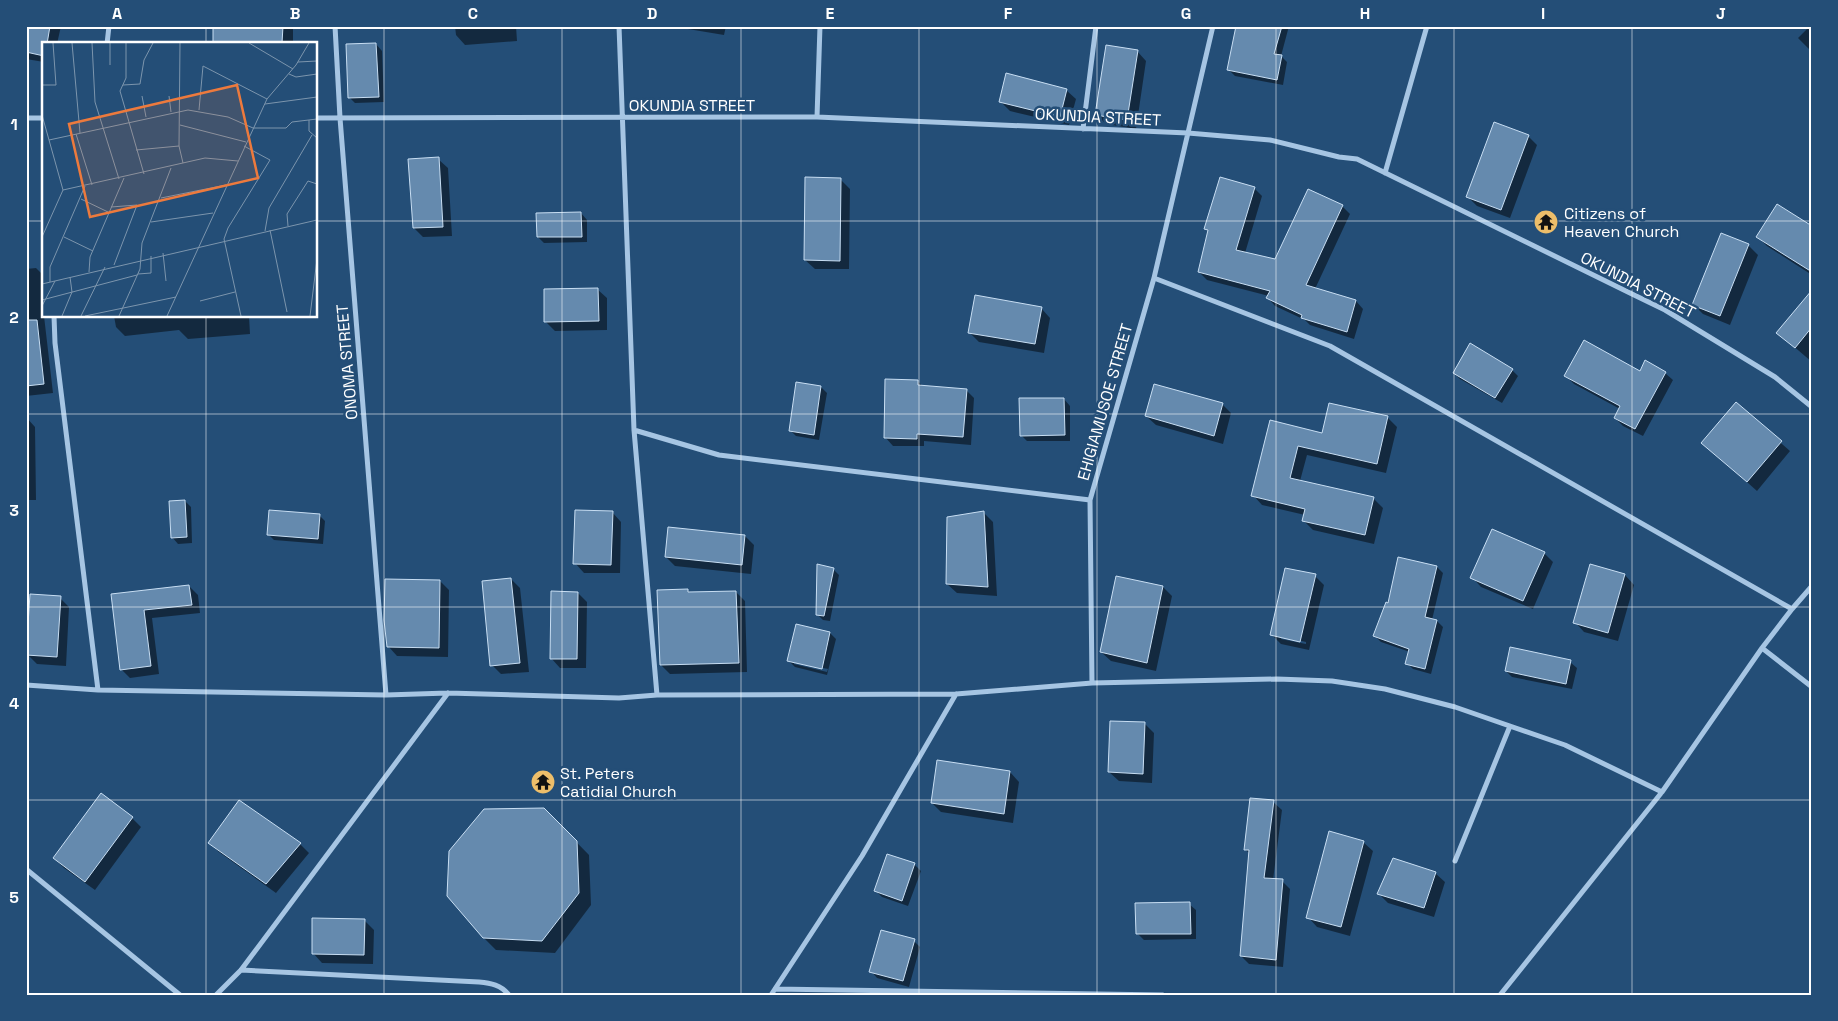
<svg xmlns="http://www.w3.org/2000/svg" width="1838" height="1021" font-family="'Space Grotesk',sans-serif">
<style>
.shadow{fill:#0007;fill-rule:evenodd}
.building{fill:#658aae;stroke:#c8def3}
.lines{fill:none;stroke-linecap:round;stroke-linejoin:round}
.minor{stroke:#a6c5e3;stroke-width:5}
.grid{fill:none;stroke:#fff;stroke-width:1;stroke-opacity:0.55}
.labels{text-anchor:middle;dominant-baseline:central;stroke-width:5;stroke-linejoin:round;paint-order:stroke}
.street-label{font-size:16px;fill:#fff;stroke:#244e77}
.poi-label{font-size:16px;fill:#fff;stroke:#244e77;text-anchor:start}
.inset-road{fill:none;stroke:#7c95ad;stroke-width:1}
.view{fill:#ed7a3d;fill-opacity:0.15;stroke:#ed7a3d;stroke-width:2.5}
.inset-edge{fill:none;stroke:#fff;stroke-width:2.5}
.neatline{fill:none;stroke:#fff;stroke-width:2}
.grid-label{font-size:16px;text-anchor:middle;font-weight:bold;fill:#fff}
</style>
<rect width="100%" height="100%" fill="#244e77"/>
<path class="shadow" d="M 26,26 L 61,26 L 57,44 L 44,44 L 44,62 L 26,59 Z
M 215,26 L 293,26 L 293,44 L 215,44 Z
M 455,26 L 516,26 L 517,41 L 465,45 L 456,35 Z
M 670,26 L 726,26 L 724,35 Z
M 1250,26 L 1289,26 L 1281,56 L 1287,62 L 1283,85 L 1235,76 L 1229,70 Z
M 1810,26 L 1812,26 L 1812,52 L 1798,38 Z
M 376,44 L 382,51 L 384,102 L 355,103 L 349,97 Z
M 1137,51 L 1146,61 L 1136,129 L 1106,124 L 1096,115 Z
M 1066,90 L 1076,99 L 1069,125 L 1010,111 L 1000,101 Z
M 1528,136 L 1537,145 L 1510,218 L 1477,206 L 1467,196 Z
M 438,159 L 448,168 L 452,236 L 423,237 L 414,228 Z
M 840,179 L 850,189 L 849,269 L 815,269 L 805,260 Z
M 1254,188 L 1262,196 L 1245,253 L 1276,261 L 1308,190 L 1342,206 L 1350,214 L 1315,289 L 1356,301 L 1363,309 L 1354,339 L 1310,325 L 1305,320 L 1275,306 L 1268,298 L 1269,296 L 1207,280 L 1199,272 L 1209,232 L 1206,229 Z
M 581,213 L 587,220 L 587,242 L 544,243 L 538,237 Z
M 1812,228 L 1812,275 L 1767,246 L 1758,237 Z
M 1721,234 L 1749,246 L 1758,255 L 1730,325 L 1703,314 L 1693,304 Z
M 36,268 L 44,276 L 44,316 L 53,393 L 26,396 L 26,269 Z
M 597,289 L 607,298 L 607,330 L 555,331 L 545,321 Z
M 1812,299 L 1812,362 L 1778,333 Z
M 1041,308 L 1050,318 L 1044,353 L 979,342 L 969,332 Z
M 114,316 L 249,316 L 250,334 L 188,339 L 179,330 L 125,336 L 116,327 Z
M 1512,370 L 1518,376 L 1502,403 L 1460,379 L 1454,373 Z
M 1640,372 L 1665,373 L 1673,380 L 1643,436 L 1623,426 L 1615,418 L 1620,409 L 1574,384 L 1566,376 Z
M 918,381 L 923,387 L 966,390 L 974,398 L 971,445 L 924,441 L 924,446 L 893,446 L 885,437 Z
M 797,383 L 821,387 L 827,393 L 819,440 L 796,436 L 790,430 Z
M 1064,399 L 1070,406 L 1070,441 L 1027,441 L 1021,435 Z
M 1222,404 L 1231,413 L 1223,444 L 1156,425 L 1146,416 Z
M 1736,404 L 1790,451 L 1757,491 L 1703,443 Z
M 26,417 L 35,427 L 36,500 L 26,500 Z
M 1387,417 L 1397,427 L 1386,473 L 1307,455 L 1300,481 L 1373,498 L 1383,508 L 1374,544 L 1313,530 L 1303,520 L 1305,515 L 1262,505 L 1253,495 L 1271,422 L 1323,435 Z
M 185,501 L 191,507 L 192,543 L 178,544 L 172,537 Z
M 612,512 L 621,522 L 620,573 L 584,573 L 575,563 Z
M 984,513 L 993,522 L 997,596 L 957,593 L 947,584 Z
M 319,515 L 325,521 L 323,544 L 274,540 L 268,534 Z
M 745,536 L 754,545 L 751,574 L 675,566 L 666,557 Z
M 1544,553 L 1553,562 L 1533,609 L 1481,587 L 1472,577 Z
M 1437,567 L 1443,573 L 1432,620 L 1437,621 L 1443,627 L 1431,674 L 1413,669 L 1407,663 L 1410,652 L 1381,642 L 1375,636 L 1393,588 Z
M 833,569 L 839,575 L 830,621 L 823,620 L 817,614 Z
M 1625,575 L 1634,585 L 1618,641 L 1584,632 L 1575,622 Z
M 1315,576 L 1324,585 L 1309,650 L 1281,644 L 1271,634 ZM 1281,636 L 1306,642 L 1306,644 L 1281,639 Z
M 511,579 L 520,588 L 529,672 L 501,674 L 492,665 Z
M 440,581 L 449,590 L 448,657 L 397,656 L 388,646 Z
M 189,586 L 198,595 L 200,613 L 152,618 L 159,674 L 130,678 L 121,669 L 112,595 Z
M 1163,587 L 1172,596 L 1156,671 L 1111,661 L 1101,652 Z
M 687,590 L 691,593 L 736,592 L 745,601 L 747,672 L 670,674 L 661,665 Z
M 578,593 L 587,602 L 586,668 L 560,668 L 551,658 Z
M 60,598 L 69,607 L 66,666 L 37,664 L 28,655 Z
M 830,633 L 836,639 L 827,675 L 795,667 L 789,661 ZM 794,662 L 828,669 L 827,672 L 794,664 Z
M 1570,662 L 1577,668 L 1572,689 L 1512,677 L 1506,671 Z
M 1144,723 L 1154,733 L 1152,783 L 1119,781 L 1109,772 Z
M 1010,772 L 1019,782 L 1013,823 L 941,812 L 932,803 Z
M 1273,802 L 1282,810 L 1273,880 L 1282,881 L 1290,889 L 1283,967 L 1249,964 L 1241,956 L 1250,854 L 1245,849 Z
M 544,809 L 589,855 L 591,905 L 555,953 L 496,950 L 484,938 Z
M 132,818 L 141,827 L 95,890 L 64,868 L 54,858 Z
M 1363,842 L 1373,851 L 1350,936 L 1317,927 L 1308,917 Z
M 210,843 L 300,844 L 309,853 L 276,893 L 219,852 Z
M 888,855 L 915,865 L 921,871 L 908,906 L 882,897 L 876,891 Z
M 1435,873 L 1445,882 L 1434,917 L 1388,903 L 1379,894 Z
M 1189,904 L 1196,910 L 1196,939 L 1144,940 L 1138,934 Z
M 364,920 L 374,930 L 373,964 L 322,963 L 313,953 Z
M 914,941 L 920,947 L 909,987 L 877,978 L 871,971 Z"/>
<path class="building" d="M 26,26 L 50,26 L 47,44 L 44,44 L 44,56 L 26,52 Z
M 213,26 L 283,26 L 282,43 L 213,43 Z
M 1236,26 L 1282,26 L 1274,54 L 1282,55 L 1277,80 L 1227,70 Z
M 376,43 L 379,97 L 348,98 L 346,44 Z
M 1106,45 L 1138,50 L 1127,120 L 1095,115 Z
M 1006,73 L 1067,89 L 1060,117 L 999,102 Z
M 1494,122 L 1529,135 L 1501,210 L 1466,197 Z
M 439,157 L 443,227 L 413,228 L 408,159 Z
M 805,177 L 841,178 L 840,261 L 804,260 Z
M 1220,177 L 1255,187 L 1236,250 L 1275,259 L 1308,189 L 1343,205 L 1306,285 L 1356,300 L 1347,332 L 1301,318 L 1302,315 L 1266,298 L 1270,291 L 1198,272 L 1208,230 L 1204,229 Z
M 1777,204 L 1812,226 L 1812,272 L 1756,237 Z
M 581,212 L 582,237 L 537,237 L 536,213 Z
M 1721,233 L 1749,244 L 1720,316 L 1692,305 Z
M 598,288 L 599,321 L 544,322 L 544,289 Z
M 1812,290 L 1812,327 L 1795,348 L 1776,333 Z
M 975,295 L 1042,307 L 1035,344 L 968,333 Z
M 26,320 L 37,320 L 44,384 L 26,386 Z
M 1584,340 L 1640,371 L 1645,360 L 1666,372 L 1635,429 L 1614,418 L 1620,406 L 1564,376 Z
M 1470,343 L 1513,369 L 1495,398 L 1453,373 Z
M 885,379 L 918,380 L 918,385 L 967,389 L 963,437 L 917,434 L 917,439 L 884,438 Z
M 796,382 L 821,386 L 814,435 L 789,431 Z
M 1154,384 L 1223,403 L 1214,436 L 1145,416 Z
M 1019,398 L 1064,398 L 1065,435 L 1020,436 Z
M 1736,402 L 1782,441 L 1747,482 L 1701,443 Z
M 1329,403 L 1388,416 L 1377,464 L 1298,446 L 1290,478 L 1374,497 L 1365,535 L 1302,521 L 1305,509 L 1251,496 L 1270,420 L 1322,433 Z
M 185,500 L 187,537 L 171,538 L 169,501 Z
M 269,510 L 320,514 L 318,539 L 267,535 Z
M 575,510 L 613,511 L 611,565 L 573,564 Z
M 984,511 L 988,587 L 946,584 L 947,517 Z
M 668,527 L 745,535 L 742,565 L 665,557 Z
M 1492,529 L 1545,552 L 1523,601 L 1470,578 Z
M 1398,557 L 1437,566 L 1425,617 L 1437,620 L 1425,669 L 1405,664 L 1409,649 L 1373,636 L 1386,602 L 1388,603 Z
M 817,564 L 834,568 L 824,616 L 816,615 Z
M 1590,564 L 1625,574 L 1608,633 L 1573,623 Z
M 1285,568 L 1316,574 L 1300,642 L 1270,635 Z
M 1116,576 L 1163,586 L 1147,663 L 1100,652 Z
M 511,578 L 520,663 L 490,666 L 482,581 Z
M 385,579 L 440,580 L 439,648 L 387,647 L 384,620 Z
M 189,585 L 192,605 L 144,610 L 151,666 L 120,670 L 111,594 Z
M 688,589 L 688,592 L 736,591 L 739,663 L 660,665 L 657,590 Z
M 551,591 L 578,592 L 577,659 L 550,659 Z
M 30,594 L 61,596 L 57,657 L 26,655 Z
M 796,624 L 830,632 L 822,669 L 787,661 Z
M 1510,647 L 1571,660 L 1566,684 L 1505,671 Z
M 1110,721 L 1145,722 L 1143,774 L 1108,772 Z
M 937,760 L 1010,771 L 1004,814 L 931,803 Z
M 101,793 L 133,817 L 85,882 L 53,858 Z
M 1250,798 L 1274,800 L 1264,878 L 1283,879 L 1276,960 L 1240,956 L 1249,850 L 1244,850 Z
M 239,800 L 301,843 L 266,884 L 208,843 Z
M 544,808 L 577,841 L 579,893 L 542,941 L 483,938 L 447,896 L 449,851 L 484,809 Z
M 1329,831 L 1364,841 L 1341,927 L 1306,918 Z
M 887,854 L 915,863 L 902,901 L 874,891 Z
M 1393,858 L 1436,872 L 1424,908 L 1377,894 Z
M 1190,902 L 1191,934 L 1136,934 L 1135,903 Z
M 312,918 L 365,919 L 364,955 L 312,954 Z
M 881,930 L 915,939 L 903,981 L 869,972 Z"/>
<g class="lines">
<path class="minor" d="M 335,26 L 340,118 L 386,695
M 619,26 L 634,430 L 657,695
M 107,44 L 109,26
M 817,117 L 820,26
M 26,118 L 44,118
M 316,118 L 817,117 L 1188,133 L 1270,140 L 1339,157 L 1357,159 L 1632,294 L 1665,310 L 1775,377 L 1812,407
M 1083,129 L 1096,26
M 1385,173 L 1427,26
M 1154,278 L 1330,346 L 1792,609
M 54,316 L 55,343 L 98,690
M 634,430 L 719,455 L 1090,500
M 1762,648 L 1812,687
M 1092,683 L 1090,500 L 1154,278 L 1213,26
M 26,685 L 98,690 L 386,695 L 448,693 L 619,698 L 657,695 L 956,694 L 1092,683 L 1277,679 L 1332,681 L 1385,689 L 1455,707 L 1565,745 L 1662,792
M 1455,861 L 1510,726
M 26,869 L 180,995
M 241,970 L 479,982 C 491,983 501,985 509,995
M 775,989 L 1163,995
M 216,995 L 241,970 L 448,693
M 771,995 L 862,856 L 956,694
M 1500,995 L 1662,792 L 1762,648 L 1792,609 L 1812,586"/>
</g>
<path class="grid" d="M 206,26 L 206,44M 384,26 L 384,995M 562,26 L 562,995M 741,26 L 741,995M 919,26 L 919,995M 1097,26 L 1097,995M 1276,26 L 1276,995M 1454,26 L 1454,995M 1632,26 L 1632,995M 26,221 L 44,221M 316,221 L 1812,221M 206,316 L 206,995M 26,414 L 1812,414M 26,607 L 1812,607M 26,800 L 1812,800"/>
<defs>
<symbol id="temple-disc" viewBox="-11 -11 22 22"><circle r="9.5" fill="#edbe6a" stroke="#244e77"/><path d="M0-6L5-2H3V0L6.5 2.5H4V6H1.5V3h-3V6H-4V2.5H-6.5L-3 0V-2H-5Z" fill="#111"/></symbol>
</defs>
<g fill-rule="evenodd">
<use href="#temple-disc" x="1532" y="208" width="28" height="28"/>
<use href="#temple-disc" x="529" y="768" width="28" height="28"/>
</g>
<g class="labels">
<g class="street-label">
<text x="692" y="105">OKUNDIA STREET</text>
<text transform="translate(1098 117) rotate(3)">OKUNDIA STREET</text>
<text transform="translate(1638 285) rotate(27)">OKUNDIA STREET</text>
<text transform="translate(347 362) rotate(-95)">ONOMA STREET</text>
<text transform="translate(1105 402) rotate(-74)">EHIGIAMUSOE STREET</text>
</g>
<g class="poi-label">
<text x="1564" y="213">Citizens of<tspan x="1564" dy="18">Heaven Church</tspan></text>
<text x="560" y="773">St. Peters<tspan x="560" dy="18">Catidial Church</tspan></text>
</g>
</g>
<g transform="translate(42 42)">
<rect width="275" height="275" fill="#244e77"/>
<path class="inset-road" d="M 30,1 L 38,91M 50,1 L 53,60 L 77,137M 68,1 L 68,23M 84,1 L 84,36 L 78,49 L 102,132M 138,1 L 137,104 L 141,121M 207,1 L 251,27M 256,20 L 275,19M 247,32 L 254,35 L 275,32M 0,43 L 14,43 L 11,1M 81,43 L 98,42 L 102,18 L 111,1M 100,54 L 104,75M 127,54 L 129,70M 223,62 L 275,55M 157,68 L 161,24 L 225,57M 0,73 L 21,148 L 0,195M 267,78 L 267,89 L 275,96M 138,83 L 204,100M 34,92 L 50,143M 7,98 L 146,68 L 186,75 L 211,86 L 244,86 L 250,80 L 275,77M 94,108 L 137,104M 21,148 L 163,116 L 196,119M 119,156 L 184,143M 39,157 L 66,170M 69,165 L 95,163 L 72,223M 109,180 L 171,171M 246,184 L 245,172 L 266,139 L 275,142M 228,188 L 245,270M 223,189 L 227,166 L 270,93M 22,195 L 51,209M 121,211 L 124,239M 47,230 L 48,215 L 82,136M 96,232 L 109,231 L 109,214M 8,240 L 8,225 L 43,144M 0,242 L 275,178M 0,258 L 95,233M 158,259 L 193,250M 0,264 L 13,239M 20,274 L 30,250 L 28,235M 39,274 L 63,225M 43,274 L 134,255M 77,274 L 98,227 L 100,201 L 129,126M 125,274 L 225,57 L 254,23 L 267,1M 199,274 L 182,197 L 186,186 L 228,118 L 202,104M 268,274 L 275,217"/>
<path class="view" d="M 195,43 L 216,136 L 48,175 L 27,82 Z"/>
<rect width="275" height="275" class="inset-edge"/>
</g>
<rect width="1838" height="1021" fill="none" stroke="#244e77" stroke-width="55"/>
<rect x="28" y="28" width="1782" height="966" class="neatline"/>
<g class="grid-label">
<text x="117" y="19">A</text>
<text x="295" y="19">B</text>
<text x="473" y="19">C</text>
<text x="652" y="19">D</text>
<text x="830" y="19">E</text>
<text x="1008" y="19">F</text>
<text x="1186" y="19">G</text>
<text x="1365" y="19">H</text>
<text x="1543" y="19">I</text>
<text x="1721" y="19">J</text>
<text x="14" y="130">1</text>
<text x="14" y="323">2</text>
<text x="14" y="516">3</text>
<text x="14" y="709">4</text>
<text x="14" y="903">5</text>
</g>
</svg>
